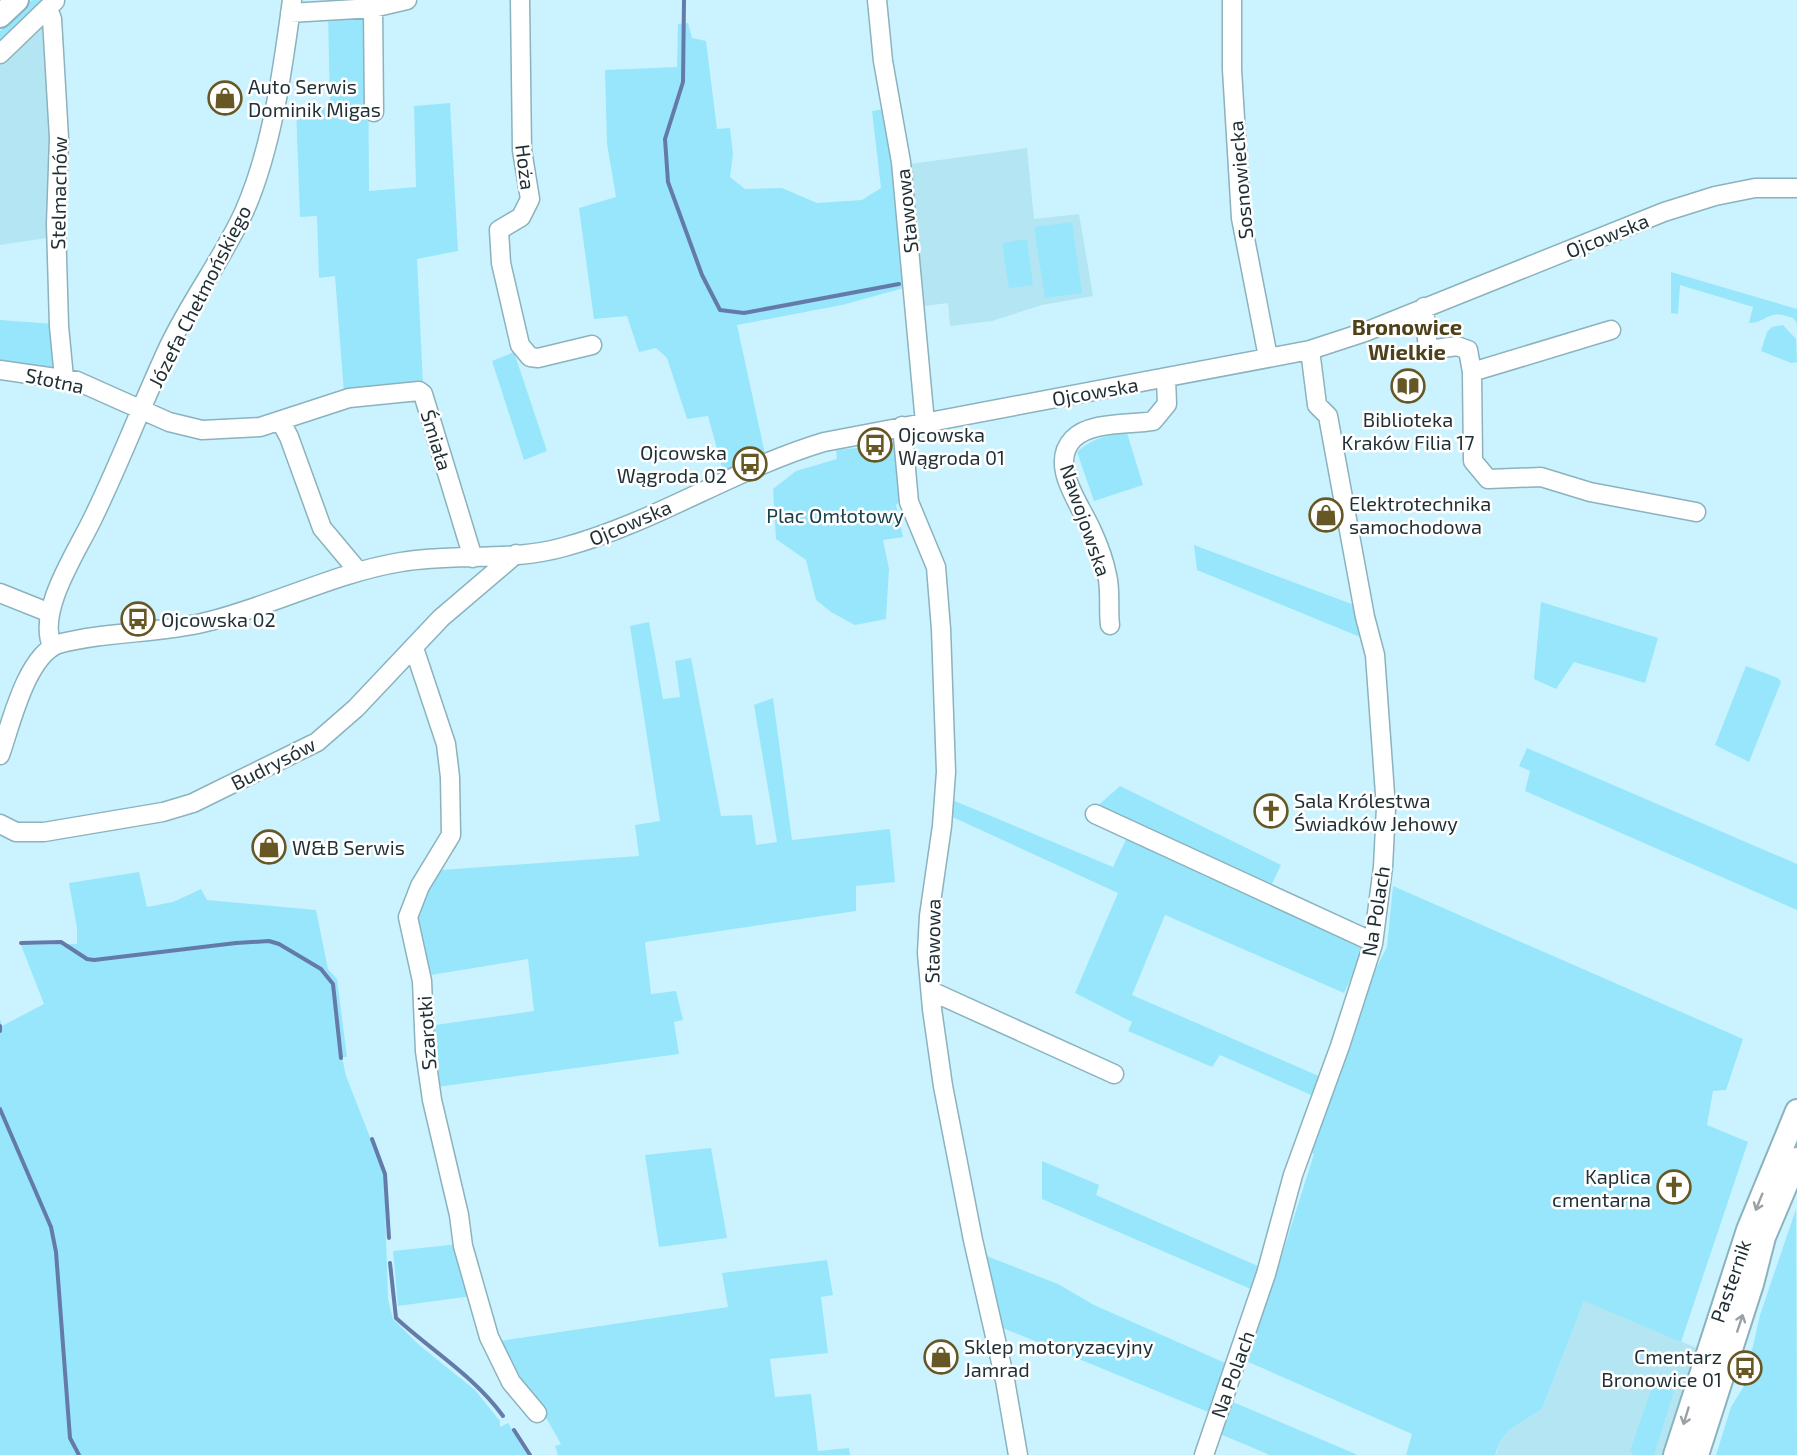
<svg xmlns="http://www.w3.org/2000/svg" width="1797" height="1455" font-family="'Exo 2',sans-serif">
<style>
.built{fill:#b4e5f3}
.green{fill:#98e6fb}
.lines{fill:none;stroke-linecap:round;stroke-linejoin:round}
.stream{stroke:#647baa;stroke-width:4}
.minor-casing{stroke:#8bb2bd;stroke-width:21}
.major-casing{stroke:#8bb2bd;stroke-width:26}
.minor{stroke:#fff;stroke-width:18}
.major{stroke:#fff;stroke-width:22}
.oneway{stroke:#9aa1a4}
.labels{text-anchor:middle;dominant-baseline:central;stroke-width:5;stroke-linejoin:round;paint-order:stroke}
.poi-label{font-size:20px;fill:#1f2f34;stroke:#fff;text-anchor:start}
.street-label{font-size:20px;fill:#1f2f34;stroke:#fff}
.park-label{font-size:20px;fill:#15424d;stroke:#fff}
.quarter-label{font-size:22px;font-weight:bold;fill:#4e4119;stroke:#fff}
</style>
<rect width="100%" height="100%" fill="#caf3ff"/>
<path class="built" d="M 41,22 L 47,23 L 53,237 L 0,245 L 0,62 Z
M 1027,148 L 1034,219 L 1079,214 L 1093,296 L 1042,305 L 992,321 L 950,326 L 948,303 L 924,306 L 910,164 Z
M 1584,1301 L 1697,1348 L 1665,1455 L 1496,1455 L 1500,1441 L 1509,1430 L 1542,1409 Z"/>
<path class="green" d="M 32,0 L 47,0 L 0,46 L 0,31 Z
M 328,14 L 368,15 L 369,191 L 416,187 L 414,106 L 450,103 L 458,251 L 417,259 L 423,384 L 344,393 L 335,276 L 319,278 L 317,216 L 300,217 L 296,108 L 330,107 Z
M 688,23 L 692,38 L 706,41 L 717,129 L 730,128 L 733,154 L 730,177 L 745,189 L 782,188 L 817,203 L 862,200 L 881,188 L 872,111 L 884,109 L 901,235 L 904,288 L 842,305 L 737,325 L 765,454 L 723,471 L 708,416 L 687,419 L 667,358 L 656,348 L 639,352 L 627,316 L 594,319 L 579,208 L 616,197 L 607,144 L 605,70 L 677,67 L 678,24 Z
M 1072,222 L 1082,293 L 1045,298 L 1034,227 Z
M 1027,239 L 1033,285 L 1009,288 L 1002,243 Z
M 1671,272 L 1797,309 L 1797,323 L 1793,318 C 1767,308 1769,322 1749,323 L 1753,307 L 1680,285 L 1678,314 L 1671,313 Z
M 0,320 L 54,324 L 59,365 L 54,372 L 0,364 Z
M 1783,325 L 1796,339 L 1797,362 L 1791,363 L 1761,351 L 1767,332 L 1772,327 Z
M 514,352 L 547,451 L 524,460 L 492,361 Z
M 1127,433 L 1143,485 L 1094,501 L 1077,452 C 1093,438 1107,435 1127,433 Z
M 896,444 L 901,500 L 896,505 L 903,537 L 883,540 L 889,569 L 886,619 L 855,625 L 831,612 L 816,600 L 806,560 L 776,539 L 773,489 L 796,471 L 837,459 L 836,450 Z
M 1194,545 L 1357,606 L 1365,639 L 1197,570 Z
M 1541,602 L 1658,638 L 1645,683 L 1574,662 L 1556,689 L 1534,679 Z
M 649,622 L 663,699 L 680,697 L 675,661 L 691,658 L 721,816 L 752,815 L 756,845 L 777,842 L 754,705 L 773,698 L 792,840 L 890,829 L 895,882 L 856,886 L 856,911 L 645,942 L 651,994 L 676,991 L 683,1020 L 674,1022 L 679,1054 L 437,1087 L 428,1026 L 534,1011 L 528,959 L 425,976 C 414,920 409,919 441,870 L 639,856 L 635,825 L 660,821 L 630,626 Z
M 1746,666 L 1778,678 L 1781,682 L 1749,762 L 1715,745 Z
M 1527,748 L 1797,864 L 1797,910 L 1525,791 L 1530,771 L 1519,766 Z
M 1120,786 L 1281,865 L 1269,890 L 1371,935 L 1344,993 L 1165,915 L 1132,995 L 1321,1077 L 1316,1097 L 1220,1055 L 1212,1067 L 1128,1031 L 1132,1022 L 1075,993 L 1118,893 L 948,815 L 950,799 L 1113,867 L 1128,835 L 1094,809 Z
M 139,872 L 147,907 L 173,902 L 201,889 L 207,900 L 316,910 L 328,969 L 337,979 L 347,1057 L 342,1057 L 346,1076 L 384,1173 L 388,1299 L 393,1319 L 418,1344 L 475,1390 L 500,1421 L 500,1427 L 508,1423 L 527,1455 L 0,1455 L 0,1019 L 2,1026 L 44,1004 L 21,945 L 77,944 L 77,928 L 69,883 Z
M 1393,886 L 1743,1039 L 1726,1090 L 1713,1091 L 1707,1125 L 1748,1142 L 1681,1342 L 1584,1301 L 1542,1409 L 1509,1430 L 1500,1441 L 1495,1455 L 1406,1455 L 1412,1434 L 1244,1360 L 1275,1277 L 1314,1154 L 1309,1151 L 1367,986 L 1387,947 Z
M 711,1148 L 727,1238 L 659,1247 L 645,1155 Z
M 1042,1161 L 1099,1185 L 1096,1195 L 1260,1267 L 1253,1290 L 1042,1199 Z
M 1796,1209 L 1797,1455 L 1716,1455 L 1731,1407 L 1744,1386 L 1760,1315 Z
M 459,1244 L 472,1296 L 398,1306 L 393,1251 Z
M 979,1253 L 1058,1284 L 1094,1305 L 1232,1366 L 1213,1414 L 998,1326 Z
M 827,1260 L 833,1295 L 821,1297 L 828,1353 L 770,1359 L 775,1397 L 811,1394 L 818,1451 L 849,1448 L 850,1455 L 558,1455 L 555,1446 L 561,1444 L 544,1414 L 493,1342 L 728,1307 L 722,1273 Z
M 1666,1380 L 1677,1381 L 1654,1455 L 1632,1455 L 1633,1452 L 1630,1451 L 1651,1390 Z
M 1228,1400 L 1358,1455 L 1270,1455 L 1215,1432 Z"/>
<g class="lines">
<path class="stream" d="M 684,0 L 683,82 L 665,139 L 668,182 L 702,275 L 720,310 L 744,313 L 899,284
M 21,943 L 61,942 L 87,959 L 94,960 L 236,943 L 269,941 L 279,944 L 321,969 L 333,984 L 341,1058
M 0,1026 L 0,1031
M 0,1109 L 51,1227 L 56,1252 L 70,1438 L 79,1455
M 372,1139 L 385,1174 L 389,1238
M 390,1263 L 396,1318 C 432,1351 474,1376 503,1416
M 514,1430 L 530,1455"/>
<defs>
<path id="minor" d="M 520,0 L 522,150 L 530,199 L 521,217 L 499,230 L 501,263 L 520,345 L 530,357 L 538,358 L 592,345
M 877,0 L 883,61 L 901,162 L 925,423
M 1232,0 L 1232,69 L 1241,218 L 1268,357
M 48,8 L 52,19 L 59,138 L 56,224 L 59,326 L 64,378
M 373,8 L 374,112
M 290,13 L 373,8 L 407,0
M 0,54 L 55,1
M 1424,307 L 1428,350 L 1457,346 L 1468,350 L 1472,372 L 1473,461 L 1488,479 L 1541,477 L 1590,492 L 1696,512
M 0,370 L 77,381 L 169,422 L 202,430 L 260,427 L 349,398 L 419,391 L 423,394 L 473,558
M 1472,372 L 1611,330
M 281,422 L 289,437 L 322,528 L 358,571
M 902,426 L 909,502 L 936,567 L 941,629 L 946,772 L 942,826 L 929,916 L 927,953 L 932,1009 L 943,1086 L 973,1240 L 1005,1380 L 1018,1455
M 0,593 L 50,613
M 1110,625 C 1108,609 1111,590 1107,575 C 1104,560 1098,544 1092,531 C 1081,505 1048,465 1073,439 C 1090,421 1130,425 1153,421 L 1167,404 L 1166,379
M 52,646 C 37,611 76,553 92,520 C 120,463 142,404 169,346 C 191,300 223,258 244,212 C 272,149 283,68 292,0
M 414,648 L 446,744 L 450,777 L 451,835 L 420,886 L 408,917 L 422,981 L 425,1051 L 432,1100 L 459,1215 L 463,1246 L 489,1337 L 511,1382 L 537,1413
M 0,755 C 11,724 26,657 58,644 C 107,631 158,634 206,622 C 272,606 334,573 401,562 C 454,553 511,562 564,547 C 654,523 734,469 824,442 L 1310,350 L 1365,332 L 1664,212 L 1715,196 L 1755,188 L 1797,188
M 1095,814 L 1373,942
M 0,824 L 16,832 L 44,832 L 163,812 L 193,803 L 317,742 L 356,708 L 441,618 L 516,554
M 931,991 L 1114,1074
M 1204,1455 L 1266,1274 L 1293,1175 L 1340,1046 L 1373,944 L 1383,867 L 1386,808 L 1375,655 L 1365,617 L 1328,416 L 1317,405 L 1310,350"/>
<path id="major" d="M 0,16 L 17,0
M 1675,1455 L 1748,1230 L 1797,1111
M 1697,1455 L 1752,1284 L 1764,1237 L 1797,1159"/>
</defs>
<use href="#minor" class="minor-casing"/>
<use href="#major" class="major-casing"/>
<use href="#minor" class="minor"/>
<use href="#major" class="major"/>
</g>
<defs><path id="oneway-shaft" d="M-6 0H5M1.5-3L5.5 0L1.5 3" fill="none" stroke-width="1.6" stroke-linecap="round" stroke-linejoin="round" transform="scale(1.5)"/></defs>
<g class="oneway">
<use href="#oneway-shaft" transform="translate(1759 1202) rotate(112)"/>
<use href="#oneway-shaft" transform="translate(1740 1323) rotate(-72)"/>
<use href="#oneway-shaft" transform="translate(1686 1416) rotate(107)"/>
</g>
<defs>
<symbol id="shop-ring" viewBox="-11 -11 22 22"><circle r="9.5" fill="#fff" stroke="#675724" stroke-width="1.5"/><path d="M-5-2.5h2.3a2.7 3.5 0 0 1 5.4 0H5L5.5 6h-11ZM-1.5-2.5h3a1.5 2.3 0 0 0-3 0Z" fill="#675724"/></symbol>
<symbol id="library-ring" viewBox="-11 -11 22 22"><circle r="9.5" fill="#fff" stroke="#675724" stroke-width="1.5"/><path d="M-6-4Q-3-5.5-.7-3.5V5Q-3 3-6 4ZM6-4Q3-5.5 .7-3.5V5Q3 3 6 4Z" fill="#675724"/></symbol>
<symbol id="bus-ring" viewBox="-11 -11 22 22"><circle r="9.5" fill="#fff" stroke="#675724" stroke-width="1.5"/><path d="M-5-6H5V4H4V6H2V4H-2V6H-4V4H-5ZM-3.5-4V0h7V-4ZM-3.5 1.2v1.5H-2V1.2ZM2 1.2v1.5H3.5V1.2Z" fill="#675724"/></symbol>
<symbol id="church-ring" viewBox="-11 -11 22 22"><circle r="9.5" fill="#fff" stroke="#675724" stroke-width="1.5"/><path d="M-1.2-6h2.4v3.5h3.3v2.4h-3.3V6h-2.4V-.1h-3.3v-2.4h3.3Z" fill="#675724"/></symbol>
</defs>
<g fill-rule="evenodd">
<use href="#shop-ring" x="206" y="79" width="38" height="38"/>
<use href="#library-ring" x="1389" y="367" width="38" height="38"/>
<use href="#bus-ring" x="856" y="426" width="38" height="38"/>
<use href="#bus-ring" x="731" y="445" width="38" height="38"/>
<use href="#shop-ring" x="1307" y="496" width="38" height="38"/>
<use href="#bus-ring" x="119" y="600" width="38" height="38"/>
<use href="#church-ring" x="1252" y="792" width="38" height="38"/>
<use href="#shop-ring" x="250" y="828" width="38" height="38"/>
<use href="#church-ring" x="1655" y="1168" width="38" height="38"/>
<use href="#shop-ring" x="922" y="1338" width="38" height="38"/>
<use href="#bus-ring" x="1726" y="1349" width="38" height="38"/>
</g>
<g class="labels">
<g class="poi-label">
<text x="248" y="86">Auto Serwis<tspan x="248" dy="23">Dominik Migas</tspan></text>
<text x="1408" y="419" text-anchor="middle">Biblioteka<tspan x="1408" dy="23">Kraków Filia 17</tspan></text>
<text x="898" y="434">Ojcowska<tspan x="898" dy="23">Wągroda 01</tspan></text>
<text x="727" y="452" text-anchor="end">Ojcowska<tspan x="727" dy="23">Wągroda 02</tspan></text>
<text x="1349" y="503">Elektrotechnika<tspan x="1349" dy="23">samochodowa</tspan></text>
<text x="161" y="619">Ojcowska 02</text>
<text x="1294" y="800">Sala Królestwa<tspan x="1294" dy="23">Świadków Jehowy</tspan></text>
<text x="292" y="847">W&amp;B Serwis</text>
<text x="1651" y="1176" text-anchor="end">Kaplica<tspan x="1651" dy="23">cmentarna</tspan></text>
<text x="964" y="1346">Sklep motoryzacyjny<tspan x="964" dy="23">Jamrad</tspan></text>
<text x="1722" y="1356" text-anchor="end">Cmentarz<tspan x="1722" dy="23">Bronowice 01</tspan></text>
</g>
<g class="street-label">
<text transform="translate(526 167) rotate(83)">Hoża</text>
<text transform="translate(1240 180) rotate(-95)">Sosnowiecka</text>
<text transform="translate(58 193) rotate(-89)">Stelmachów</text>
<text transform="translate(906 211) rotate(-96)">Stawowa</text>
<text transform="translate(1607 235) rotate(-22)">Ojcowska</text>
<text transform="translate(199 296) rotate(-63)">Józefa Chełmońskiego</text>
<text transform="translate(55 380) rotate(12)">Słotna</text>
<text transform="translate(1095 391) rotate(-10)">Ojcowska</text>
<text transform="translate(437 440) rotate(73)">Śmiała</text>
<text transform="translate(1086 520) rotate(71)">Nawojowska</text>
<text transform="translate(630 522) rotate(-23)">Ojcowska</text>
<text transform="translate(273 763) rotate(-27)">Budrysów</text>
<text transform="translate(1375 911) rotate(-81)">Na Polach</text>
<text transform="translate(932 941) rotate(-89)">Stawowa</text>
<text transform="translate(426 1033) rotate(-94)">Szarotki</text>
<text transform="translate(1730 1281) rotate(-71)">Pasternik</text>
<text transform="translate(1232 1374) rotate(-70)">Na Polach</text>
</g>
<g class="park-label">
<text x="835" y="515">Plac Omłotowy</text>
</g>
<g class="quarter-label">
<text x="1407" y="326">Bronowice<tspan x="1407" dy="25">Wielkie</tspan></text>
</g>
</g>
</svg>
